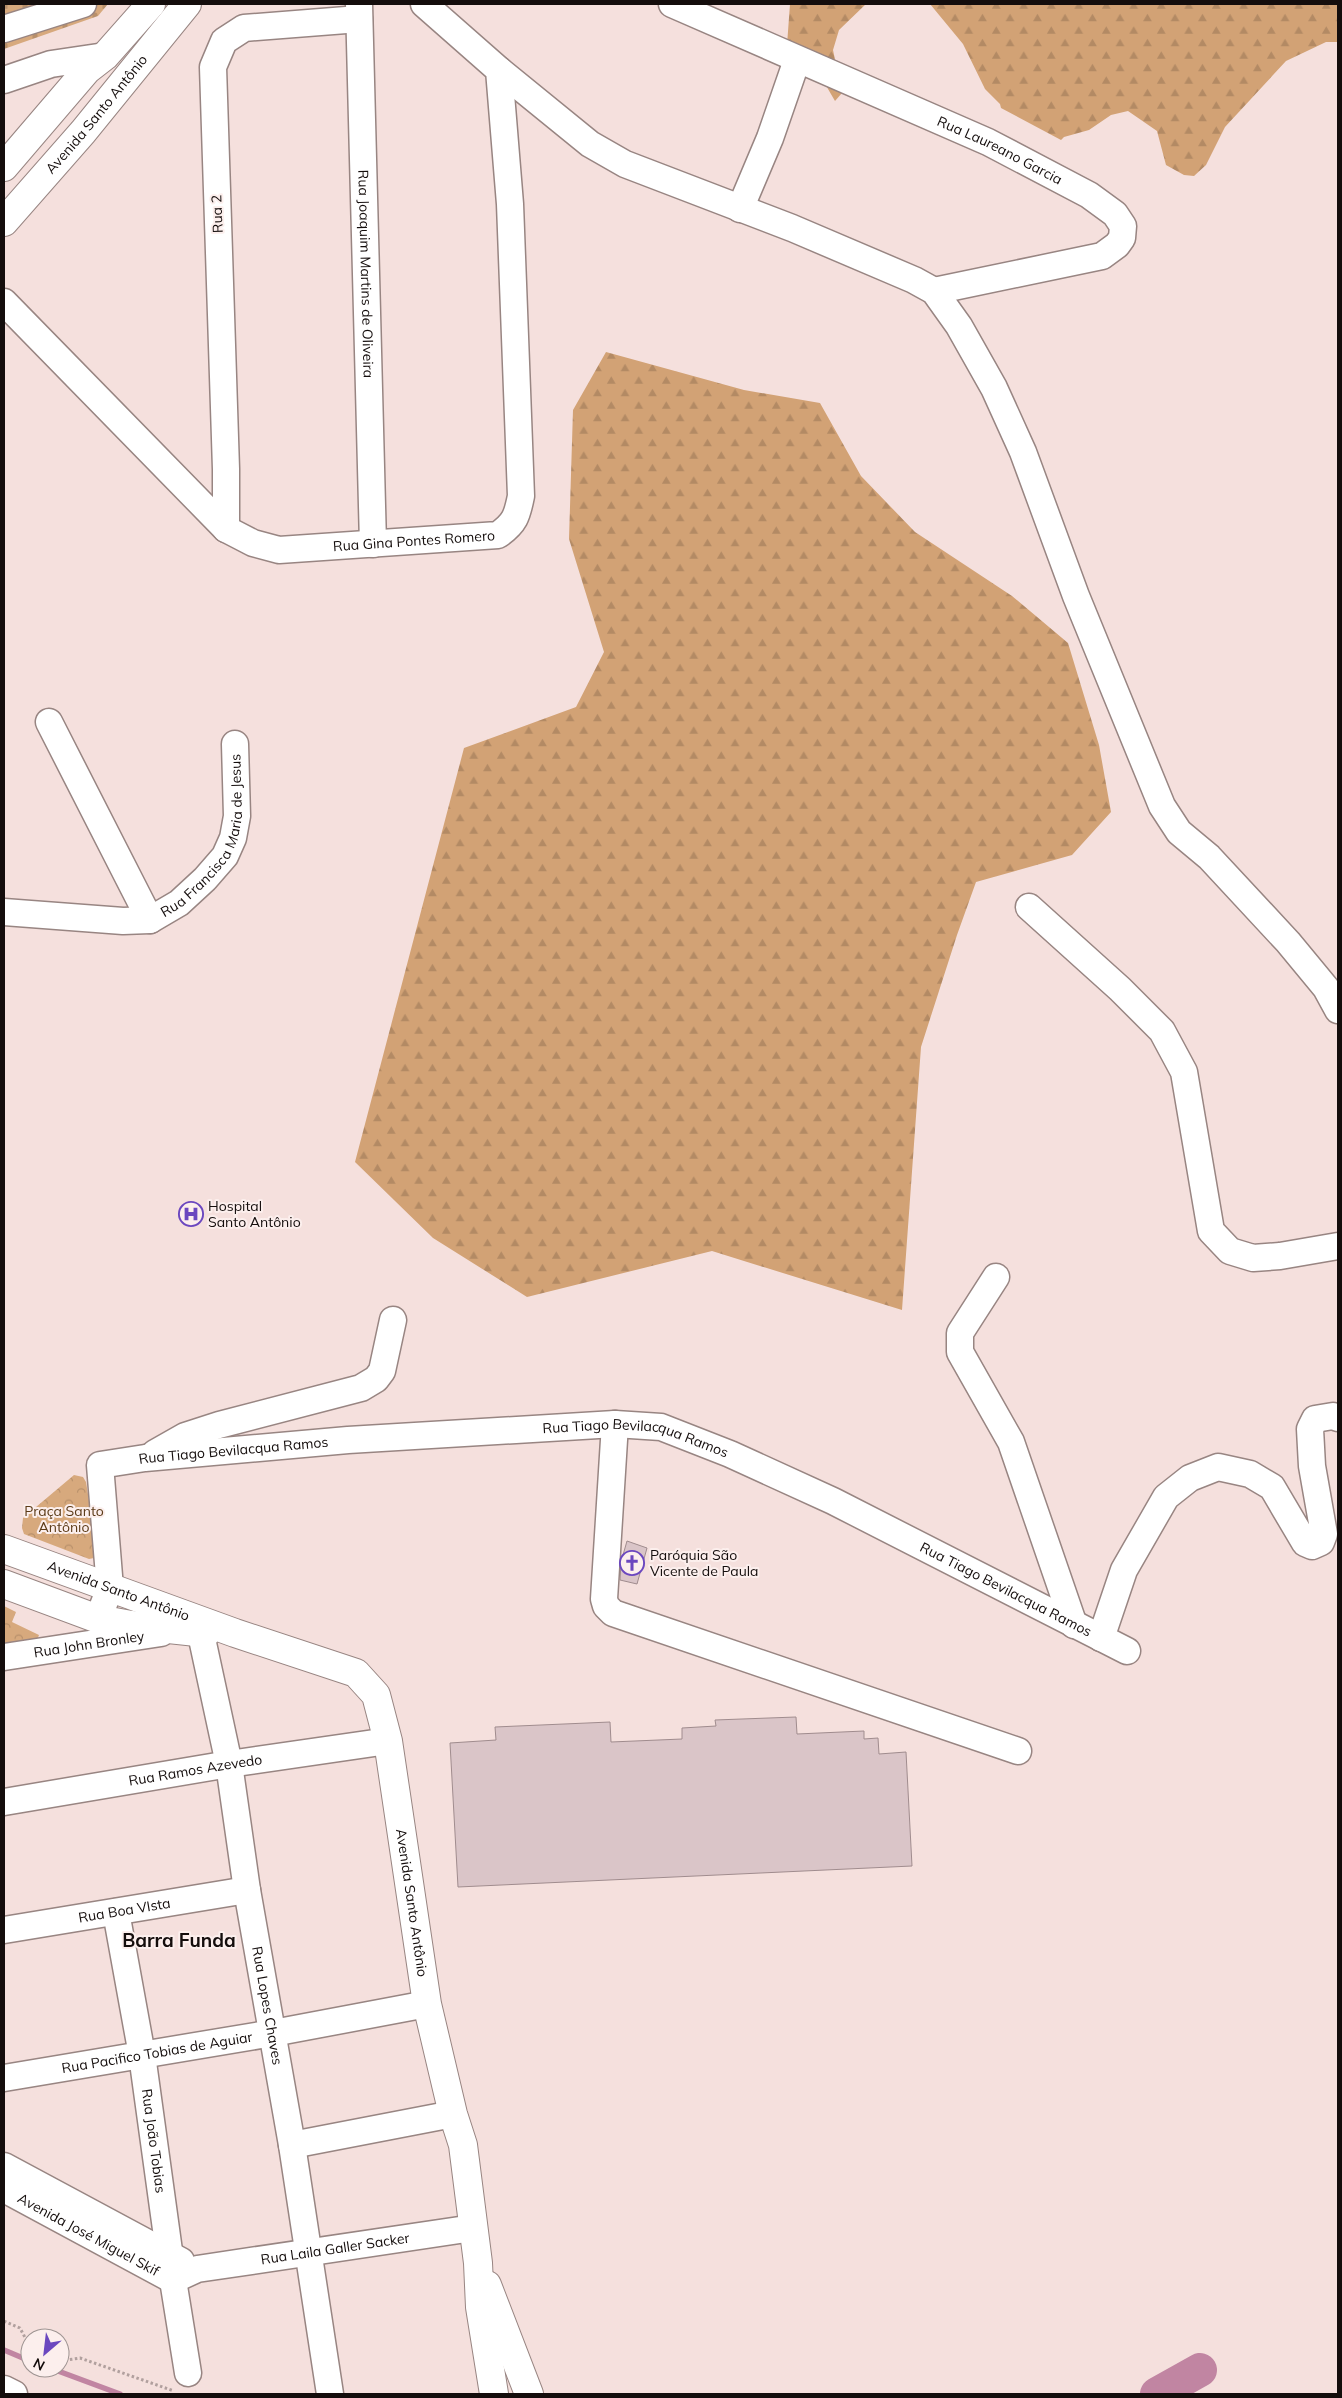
<svg xmlns="http://www.w3.org/2000/svg" width="1342" height="2398" font-family="Mulish,sans-serif">
<style>
.forest{fill:url(#forest-firs)}
.cemetery{fill:url(#cemetery-stones)}
.park{fill:url(#park-crowns)}
.lines{fill:none;stroke-linecap:round;stroke-linejoin:round}
.stream{stroke:#c185a2;stroke-width:5.5}
.river{stroke:#c185a2;stroke-width:34}
.building{fill:#dac5c8;stroke:#a08c8e}
.minor-casing{stroke:#988582;stroke-width:29}
.major-casing{stroke:#988582;stroke-width:30}
.path{stroke:#b1a09e;stroke-width:3;stroke-dasharray:2.5 2.5;stroke-linecap:butt}
.minor{stroke:#fff;stroke-width:26}
.major{stroke:#fff;stroke-width:28}
.labels{text-anchor:middle;dominant-baseline:central;stroke-width:4;stroke-linejoin:round;paint-order:stroke}
.street-label{font-size:14px;fill:#140d0c;stroke:#fcefed}
.poi-label{font-size:14px;fill:#140d0c;stroke:#fcefed;text-anchor:start}
.park-label{font-size:14px;fill:#5c3b18;stroke:#fcefed}
.district-label{font-size:19px;font-weight:bold;fill:#140d0c;stroke:#fcefed}
</style>
<defs>
<pattern id="forest-firs" width="22" height="20" patternUnits="userSpaceOnUse" patternTransform="scale(1.25)"><rect width="22" height="20" fill="#d2a275"/><path d="M5 1l3.5 6h-7zM16 11l3.5 6h-7z" fill="#b38a64"/></pattern>
<pattern id="cemetery-stones" width="16" height="16" patternUnits="userSpaceOnUse" patternTransform="scale(1.25)"><rect width="16" height="16" fill="#d7a97d"/><path d="M2 7V4a2 2 0 0 1 4 0v3zM10 15v-3a2 2 0 0 1 4 0v3z" fill="#b8906b"/></pattern>
<pattern id="park-crowns" width="20" height="18" patternUnits="userSpaceOnUse" patternTransform="scale(1.25)"><rect width="20" height="18" fill="#d7a97d"/><path d="M2 6a3 3 0 1 1 6 0M12 15a3 3 0 1 1 6 0" fill="none" stroke="#b8906b"/></pattern>
</defs>
<rect width="100%" height="100%" fill="#f5e0dd"/>
<path class="forest" d="M 790,4 L 866,4 L 839,30 L 833,50 L 842,93 L 835,101 L 810,58 L 787,45 Z
M 930,4 L 1338,4 L 1338,42 L 1326,42 L 1286,61 L 1225,127 L 1206,165 L 1194,176 L 1184,175 L 1166,165 L 1157,131 L 1128,111 L 1111,115 L 1089,130 L 1064,137 L 1061,140 L 1001,108 L 1000,104 L 985,89 L 963,44 Z
M 606,352 L 744,390 L 820,403 L 861,476 L 915,532 L 1012,596 L 1068,643 L 1099,745 L 1111,812 L 1072,855 L 976,882 L 957,935 L 921,1047 L 902,1310 L 712,1251 L 527,1297 L 433,1238 L 355,1162 L 464,748 L 576,707 L 604,652 L 569,539 L 573,410 Z"/>
<path class="cemetery" d="M 4,4 L 108,4 L 98,16 L 4,49 Z"/>
<path class="park" d="M 74,1475 L 83,1477 L 86,1482 L 97,1549 L 94,1558 L 89,1559 L 24,1534 L 22,1528 L 23,1518 Z
M 4,1606 L 16,1612 L 12,1622 L 39,1635 L 34,1648 L 4,1652 Z"/>
<g class="lines">
<path class="stream" d="M 4,2350 L 30,2361
M 50,2368 L 120,2394"/>
<path class="river" d="M 1157,2394 L 1200,2370"/>
</g>
<path class="building" d="M 627,1541 L 647,1548 L 637,1584 L 620,1580 L 621,1562 Z
M 796,1717 L 797,1734 L 864,1731 L 864,1739 L 878,1738 L 879,1754 L 906,1752 L 912,1866 L 458,1887 L 450,1743 L 496,1740 L 495,1727 L 610,1722 L 611,1742 L 682,1739 L 682,1728 L 716,1726 L 715,1720 Z"/>
<g class="lines">
<defs>
<g id="minor">
<path id="s1" d="M 359,4 L 373,544"/>
<path id="s2" d="M 672,4 L 988,142 L 1089,195 L 1115,214 L 1123,226 L 1122,238 L 1117,245 L 1102,256 L 934,291"/>
<path d="M 4,29 L 83,4"/>
<path d="M 499,70 L 590,144 L 625,164 L 792,228 L 914,280 L 934,291 L 959,326 L 994,388 L 1023,452 L 1076,596 L 1162,806 L 1179,832 L 1209,857 L 1288,942 L 1326,988 L 1338,1010"/>
<path d="M 4,80 L 51,64 L 105,56"/>
<path d="M 740,209 L 770,138 L 797,60"/>
<path id="s3" d="M 4,302 L 226,529 L 253,543 L 279,550 L 498,535 C 515,523 517,516 521,496 L 510,204 L 499,70 L 424,4"/>
<path d="M 226,529 L 226,469 L 213,67 L 224,41 L 244,28 L 359,19"/>
<path d="M 49,722 L 150,920"/>
<path d="M 1029,907 L 1120,989 L 1162,1031 L 1184,1072 L 1211,1231 L 1230,1251 L 1253,1258 L 1280,1256 L 1338,1246"/>
<path id="s4" d="M 4,912 L 123,921 L 150,920 L 179,903 L 205,879 L 225,856 L 233,838 L 237,816 L 235,744"/>
<path d="M 996,1277 L 960,1333 L 960,1352 L 1011,1442 L 1074,1625"/>
<path d="M 615,1424 L 604,1599 L 606,1606 L 613,1613 L 1018,1751"/>
<path d="M 155,1453 L 185,1436 L 219,1425 L 361,1388 L 376,1379 L 382,1371 L 393,1320"/>
<path id="s5" d="M 98,1619 L 110,1588 L 100,1465 L 145,1458 L 348,1440 L 615,1424 L 661,1427 L 730,1454 L 833,1501 L 1127,1651"/>
<path id="s6" d="M 198,1620 L 229,1764 L 247,1890 L 292,2145 L 330,2394"/>
<path d="M 1101,1638 L 1124,1570 L 1166,1497 L 1190,1478 L 1218,1467 L 1250,1474 L 1272,1487 L 1305,1543 L 1312,1546 L 1321,1542 L 1324,1534 L 1312,1466 L 1310,1429 L 1315,1419 L 1333,1416 L 1338,1418"/>
<path id="s7" d="M 4,1657 L 161,1633"/>
<path id="s8" d="M 4,1802 L 229,1764 L 388,1741"/>
<path id="s9" d="M 116,1912 L 142,2055 L 173,2280 L 188,2373"/>
<path id="s10" d="M 4,1930 L 247,1890"/>
<path id="s11" d="M 4,2078 L 273,2033 L 427,2004"/>
<path d="M 292,2145 L 453,2114"/>
<path d="M 4,2166 L 181,2261"/>
<path id="s12" d="M 4,2189 L 173,2280 L 197,2269 L 473,2228"/>
<path d="M 4,2389 L 14,2394"/>
</g>
<g id="major">
<path d="M 4,167 L 87,70 L 105,56 L 151,4"/>
<path id="s13" d="M 4,222 L 83,132 L 187,4"/>
<path id="s14" d="M 4,1549 L 235,1633 L 356,1673 L 376,1695 L 388,1741 L 427,2004 L 453,2114 L 463,2145 L 478,2263 L 480,2307 L 494,2394"/>
<path d="M 4,1584 L 98,1619 L 131,1625 L 206,1633"/>
<path d="M 487,2285 L 529,2394"/>
</g>
</defs>
<use href="#minor" class="minor-casing"/>
<use href="#major" class="major-casing"/>
<path class="path" d="M 4,2321 L 20,2328 L 30,2347
M 60,2361 L 80,2358 L 174,2391"/>
<use href="#minor" class="minor"/>
<use href="#major" class="major"/>
</g>
<defs>
<symbol id="hospital-ring" viewBox="-11 -11 22 22"><circle r="9.5" fill="#fcefed" stroke="#6b47bf" stroke-width="1.5"/><path d="M-5-5h3v3.5h4V-5h3V5h-3V1.5h-4V5h-3Z" fill="#6b47bf"/></symbol>
<symbol id="church-ring" viewBox="-11 -11 22 22"><circle r="9.5" fill="#fcefed" stroke="#6b47bf" stroke-width="1.5"/><path d="M-1.2-6h2.4v3.5h3.3v2.4h-3.3V6h-2.4V-.1h-3.3v-2.4h3.3Z" fill="#6b47bf"/></symbol>
</defs>
<g fill-rule="evenodd">
<use href="#hospital-ring" x="177" y="1200" width="28" height="28"/>
<use href="#church-ring" x="618" y="1549" width="28" height="28"/>
</g>
<g class="labels">
<g class="street-label">
<text stroke="none"><textPath href="#s13" startOffset="142">Avenida Santo Antônio</textPath></text>
<text stroke="none"><textPath href="#s2" startOffset="359">Rua Laureano Garcia</textPath></text>
<text transform="translate(217 214) rotate(-92)">Rua 2</text>
<text stroke="none"><textPath href="#s1" startOffset="270">Rua Joaquim Martins de Oliveira</textPath></text>
<text stroke="none"><textPath href="#s3" startOffset="510">Rua Gina Pontes Romero</textPath></text>
<text stroke="none"><textPath href="#s4" startOffset="255">Rua Francisca Maria de Jesus</textPath></text>
<text stroke="none"><textPath href="#s5" startOffset="696">Rua Tiago Bevilacqua Ramos</textPath></text>
<text stroke="none"><textPath href="#s5" startOffset="291">Rua Tiago Bevilacqua Ramos</textPath></text>
<text stroke="none"><textPath href="#s5" startOffset="1101">Rua Tiago Bevilacqua Ramos</textPath></text>
<text stroke="none"><textPath href="#s14" startOffset="122">Avenida Santo Antônio</textPath></text>
<text stroke="none"><textPath href="#s7" startOffset="86">Rua John Bronley</textPath></text>
<text stroke="none"><textPath href="#s8" startOffset="194">Rua Ramos Azevedo</textPath></text>
<text stroke="none"><textPath href="#s14" startOffset="614">Avenida Santo Antônio</textPath></text>
<text stroke="none"><textPath href="#s10" startOffset="122">Rua Boa VIsta</textPath></text>
<text stroke="none"><textPath href="#s6" startOffset="392">Rua Lopes Chaves</textPath></text>
<text stroke="none"><textPath href="#s11" startOffset="155">Rua Pacifico Tobias de Aguiar</textPath></text>
<text stroke="none"><textPath href="#s9" startOffset="232">Rua João Tobias</textPath></text>
<text stroke="none"><textPath href="#s12" startOffset="96">Avenida José Miguel Skif</textPath></text>
<text stroke="none"><textPath href="#s12" startOffset="358">Rua Laila Galler Sacker</textPath></text>
</g>
<g class="poi-label">
<text x="208" y="1206">Hospital<tspan x="208" dy="16">Santo Antônio</tspan></text>
<text x="650" y="1555">Paróquia São<tspan x="650" dy="16">Vicente de Paula</tspan></text>
</g>
<g class="park-label">
<text x="64" y="1511">Praça Santo<tspan x="64" dy="16">Antônio</tspan></text>
</g>
<g class="district-label">
<text x="179" y="1940">Barra Funda</text>
</g>
</g>
<rect width="1342" height="2398" fill="none" stroke="#140d0c" stroke-width="10"/>
<g transform="translate(45 2353) rotate(208)"><circle r="24" fill="#fcefed" stroke="#9f9593"/>
<path d="M0-4L9 19L0 12L-9 19Z" fill="#6b47bf"/>
<text y="-8" font-size="14" font-weight="bold" text-anchor="middle" fill="#140d0c">N</text>
</g>
</svg>
